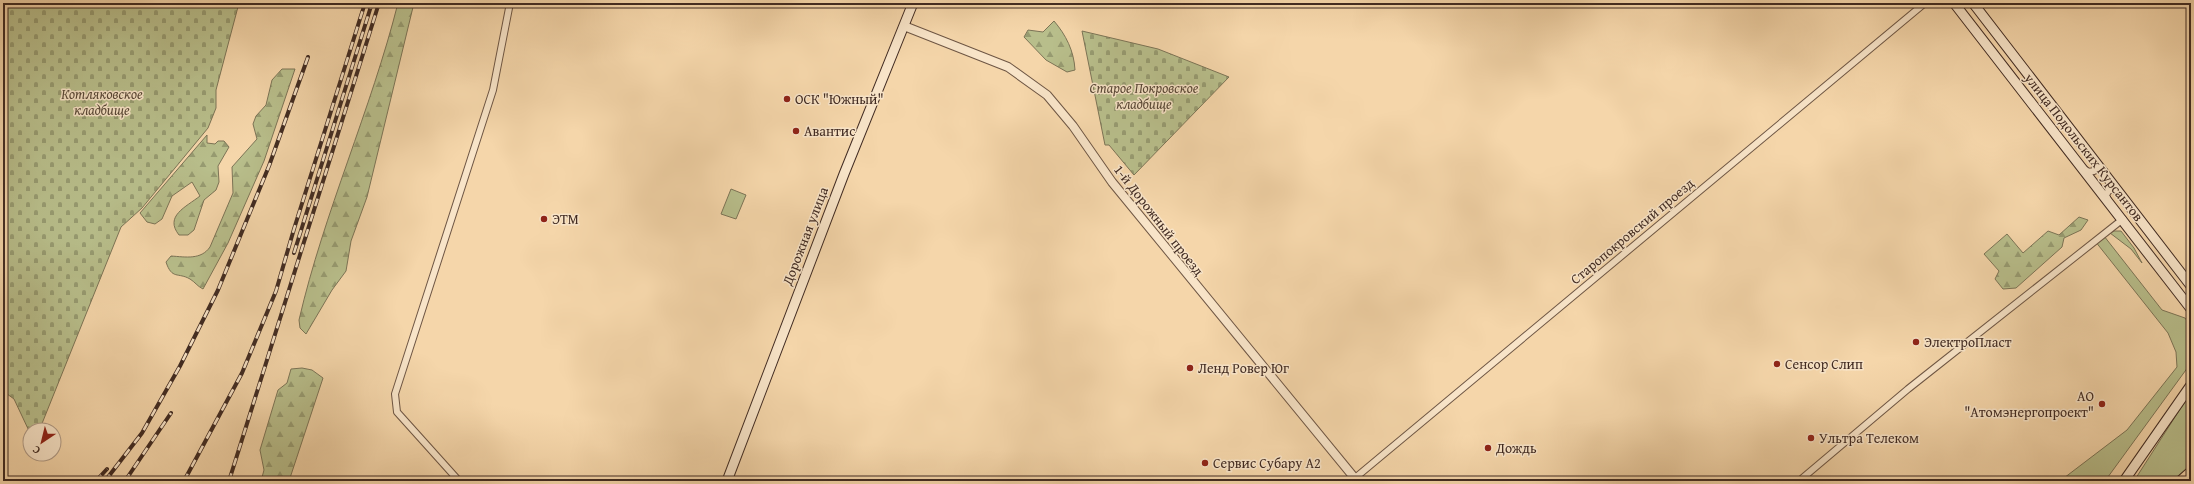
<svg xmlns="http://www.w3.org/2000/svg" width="2194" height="484" font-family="'Gentium Book Plus',serif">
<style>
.grass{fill:#b8be8b;stroke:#7c7456}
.forest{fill:url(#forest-firs);stroke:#7c7456}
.cemetery{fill:url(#cemetery-stones);stroke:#7c7456}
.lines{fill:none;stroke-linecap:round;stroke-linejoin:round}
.minor-casing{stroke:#6e5644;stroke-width:8}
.tertiary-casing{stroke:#6e5644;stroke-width:10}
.secondary-casing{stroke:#412b22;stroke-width:11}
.primary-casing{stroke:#412b22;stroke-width:12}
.minor{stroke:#f8e4c8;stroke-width:6}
.tertiary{stroke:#f8e4c8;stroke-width:8}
.secondary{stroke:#f8e4c8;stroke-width:9}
.primary{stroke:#f5d6aa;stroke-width:10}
.rail-casing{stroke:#412b22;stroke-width:4}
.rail{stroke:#f8e4c8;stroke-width:2.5;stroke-dasharray:8;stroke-linecap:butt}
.poi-dot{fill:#8f2418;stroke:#f8e4c8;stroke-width:1.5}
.labels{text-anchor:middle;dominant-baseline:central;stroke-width:3;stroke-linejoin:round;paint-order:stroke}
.park-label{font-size:14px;font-style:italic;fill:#594837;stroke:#f8e4c8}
.poi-label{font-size:14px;fill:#412b22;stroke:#f8e4c8;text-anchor:start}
.street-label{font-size:14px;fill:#412b22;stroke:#f8e4c8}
</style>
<defs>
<pattern id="forest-firs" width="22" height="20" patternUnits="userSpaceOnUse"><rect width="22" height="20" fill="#b8be8b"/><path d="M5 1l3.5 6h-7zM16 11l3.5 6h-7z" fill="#979b71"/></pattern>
<pattern id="cemetery-stones" width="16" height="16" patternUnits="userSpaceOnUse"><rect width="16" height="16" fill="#b8be8b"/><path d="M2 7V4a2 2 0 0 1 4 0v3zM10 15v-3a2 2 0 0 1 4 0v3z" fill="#979b71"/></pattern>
</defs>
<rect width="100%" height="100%" fill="#f5d6aa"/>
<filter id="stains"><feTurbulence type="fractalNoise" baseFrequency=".005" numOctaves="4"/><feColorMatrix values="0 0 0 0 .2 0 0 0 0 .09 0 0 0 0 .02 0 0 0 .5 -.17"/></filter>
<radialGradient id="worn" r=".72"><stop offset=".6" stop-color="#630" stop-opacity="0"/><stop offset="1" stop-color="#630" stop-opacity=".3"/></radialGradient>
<path class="grass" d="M 731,189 L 746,195 L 736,219 L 721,214 Z
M 2114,231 L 2121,231 L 2134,248 L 2142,263 L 2131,249 L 2110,233 Z
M 2104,236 L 2162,310 L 2185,318 L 2191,326 L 2191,363 L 2105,481 L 2060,481 L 2127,430 L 2177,367 L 2176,352 L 2168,333 L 2095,241 Z
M 2191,392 L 2191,465 L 2172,481 L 2134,481 Z"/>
<path class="forest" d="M 398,3 L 414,3 L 367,197 L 351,241 L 346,271 L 332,290 L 306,334 L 300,328 L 299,320 C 324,212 371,110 398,3 Z
M 1054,21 C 1066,35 1074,51 1075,70 L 1067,72 L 1046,60 L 1024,37 L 1028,30 L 1043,32 Z
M 282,69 L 295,69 L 264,161 L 228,243 L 203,289 C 197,286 195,282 190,279 C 178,272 172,280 166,262 L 171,256 C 186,257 201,260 210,247 L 233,193 L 232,167 L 257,139 L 253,124 L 256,116 L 266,105 L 272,80 Z
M 207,135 L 207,143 L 215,144 L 218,141 L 224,141 L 229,147 L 218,166 L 219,182 L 216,190 L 204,200 L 194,230 L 188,235 L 179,235 C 164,216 186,207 200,196 L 192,182 L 172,196 L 162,219 L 155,224 L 147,222 L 140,213 Z
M 2079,217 L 2088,220 L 2081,230 L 2064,238 L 2062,247 L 2016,288 L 2003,289 L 1995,279 L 1999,271 L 1984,254 L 2007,234 L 2023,253 L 2048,231 L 2059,235 Z
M 302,368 L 312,370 L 323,378 L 289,481 L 261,481 L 264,470 L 260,450 L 278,390 L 287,383 L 291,369 Z"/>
<path class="cemetery" d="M 3,3 L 239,3 L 216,90 L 216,108 L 208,128 L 142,208 L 121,227 L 41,426 L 38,430 L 30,430 L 30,433 L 14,399 L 3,391 Z
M 1082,31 L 1158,49 L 1229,77 L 1134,175 L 1109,145 L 1105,145 Z"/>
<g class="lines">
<defs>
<path id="minor" d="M 2084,169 L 2089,172 L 2094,171 L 2097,163
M 2108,200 L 2106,195 L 2109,190 L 2118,190
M 1355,478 L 1925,3
M 459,481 L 397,412 L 395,394 L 493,90 L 510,3
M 1799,481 L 1908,389 L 2123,219"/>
<path id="tertiary" d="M 904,26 L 1008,67 L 1047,95 L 1073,126 L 1112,182 L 1357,481"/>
<path id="secondary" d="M 1954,3 L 2191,309
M 1973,3 L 2191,286
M 727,481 L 844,174 L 913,3
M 2124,481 L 2191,385"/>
<path id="primary" d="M 2181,481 L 2191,472"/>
</defs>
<use href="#minor" class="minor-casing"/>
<use href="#tertiary" class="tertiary-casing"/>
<use href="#secondary" class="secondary-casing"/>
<use href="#primary" class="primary-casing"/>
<use href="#minor" class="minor"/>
<use href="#tertiary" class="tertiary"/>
<use href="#secondary" class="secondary"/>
<use href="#primary" class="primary"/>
<defs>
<path id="rail" d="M 294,253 L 372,3
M 96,481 L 107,469
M 105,481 L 142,433 L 180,366 L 218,290 L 269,166 L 308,57
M 125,481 L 171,413
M 184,481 L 242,373 L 276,291 L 294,229 L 365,3
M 229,481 L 379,3"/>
</defs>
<use href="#rail" class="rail-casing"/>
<use href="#rail" class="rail"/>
</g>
<g class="poi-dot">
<circle cx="787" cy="99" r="4"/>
<circle cx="796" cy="131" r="4"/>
<circle cx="544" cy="219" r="4"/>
<circle cx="1916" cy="342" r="4"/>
<circle cx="1777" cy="364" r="4"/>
<circle cx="1190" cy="368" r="4"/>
<circle cx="2102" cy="404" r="4"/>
<circle cx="1811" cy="438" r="4"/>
<circle cx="1488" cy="448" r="4"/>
<circle cx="1205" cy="463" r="4"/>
</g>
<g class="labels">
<g class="park-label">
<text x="1144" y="88">Старое Покровское<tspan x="1144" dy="16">кладбище</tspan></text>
<text x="102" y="94">Котляковское<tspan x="102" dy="16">кладбище</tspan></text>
</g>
<g class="poi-label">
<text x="795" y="99">ОСК "Южный"</text>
<text x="804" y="131">Авантис</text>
<text x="552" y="219">ЭТМ</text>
<text x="1924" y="342">ЭлектроПласт</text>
<text x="1785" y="364">Сенсор Слип</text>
<text x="1198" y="368">Ленд Ровер Юг</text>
<text x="2094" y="396" text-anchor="end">АО<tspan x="2094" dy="16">"Атомэнергопроект"</tspan></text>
<text x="1819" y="438">Ультра Телеком</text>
<text x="1496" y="448">Дождь</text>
<text x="1213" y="463">Сервис Субару А2</text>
</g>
<g class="street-label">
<text transform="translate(2084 147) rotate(52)">улица Подольских Курсантов</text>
<text transform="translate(1159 220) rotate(52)">1-й Дорожный проезд</text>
<text transform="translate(1632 231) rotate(-40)">Старопокровский проезд</text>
<text transform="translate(805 236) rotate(-69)">Дорожная улица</text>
</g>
</g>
<rect width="2194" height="484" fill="none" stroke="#f5d6aa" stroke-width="16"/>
<rect x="4" y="4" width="2186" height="476" fill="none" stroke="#412b22" stroke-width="2"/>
<rect x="8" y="8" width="2178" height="468" fill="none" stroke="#412b22"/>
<g transform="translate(42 442) rotate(215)"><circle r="19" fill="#f8e4c8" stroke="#af9a86"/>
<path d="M0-3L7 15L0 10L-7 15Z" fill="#8f2418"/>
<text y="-6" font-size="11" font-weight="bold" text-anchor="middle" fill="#412b22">С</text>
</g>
<rect width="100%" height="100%" filter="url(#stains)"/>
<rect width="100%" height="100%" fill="url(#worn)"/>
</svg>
